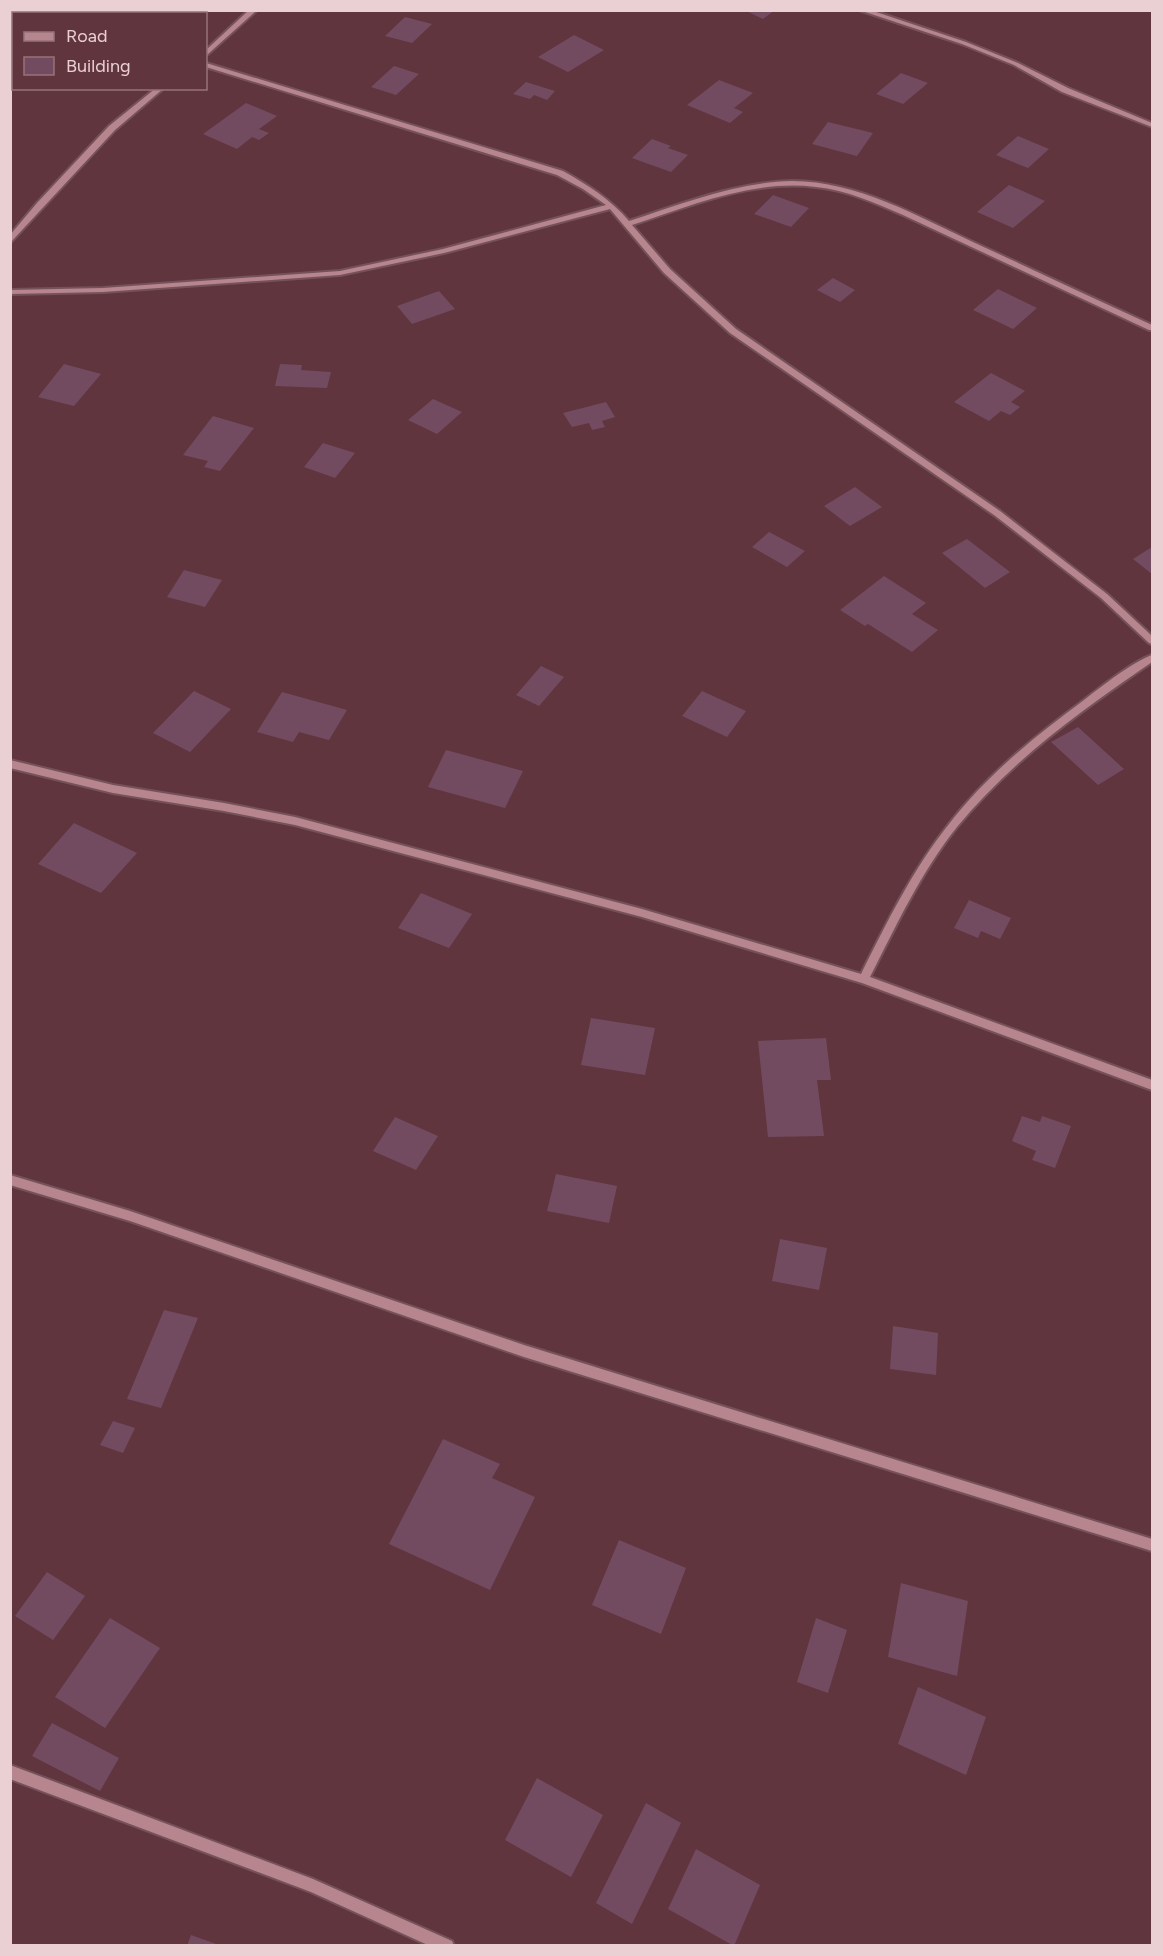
<svg xmlns="http://www.w3.org/2000/svg" width="1163" height="1956" font-family="Figtree,sans-serif">
<style>
.building{fill:#734b60}
.lines{fill:none;stroke-linecap:round;stroke-linejoin:round}
.minor-casing{stroke:#755259;stroke-width:4}
.minor{fill:#b7858e;fill-rule:evenodd}
</style>
<rect width="100%" height="100%" fill="#60353e"/>
<path class="building" d="M 744,10 L 775,10 L 763,19 Z
M 405,17 L 432,24 L 412,43 L 385,36 Z
M 574,35 L 604,50 L 568,72 L 538,57 Z
M 394,66 L 419,74 L 396,95 L 371,87 Z
M 901,73 L 928,83 L 903,104 L 876,94 Z
M 719,80 L 753,93 L 734,108 L 743,112 L 730,123 L 687,105 Z
M 526,82 L 555,91 L 547,100 L 534,95 L 530,99 L 513,94 Z
M 246,103 L 277,116 L 259,129 L 269,133 L 259,140 L 252,137 L 237,149 L 203,134 Z
M 828,122 L 873,133 L 857,156 L 812,144 Z
M 1018,136 L 1049,149 L 1028,168 L 996,155 Z
M 652,139 L 671,146 L 668,148 L 688,155 L 671,172 L 632,158 Z
M 1009,185 L 1045,201 L 1013,228 L 977,212 Z
M 773,195 L 809,208 L 791,227 L 754,214 Z
M 833,278 L 855,290 L 840,302 L 817,290 Z
M 998,289 L 1037,308 L 1013,329 L 973,310 Z
M 439,291 L 455,309 L 412,324 L 397,306 Z
M 64,364 L 101,374 L 74,406 L 38,397 Z
M 280,364 L 302,365 L 301,370 L 331,372 L 327,388 L 275,386 Z
M 991,373 L 1025,391 L 1011,402 L 1020,407 L 1010,415 L 1001,411 L 989,421 L 954,402 Z
M 433,399 L 462,412 L 437,434 L 408,420 Z
M 606,402 L 615,417 L 602,421 L 605,427 L 592,430 L 589,423 L 572,427 L 563,413 Z
M 213,416 L 254,428 L 220,471 L 204,467 L 208,461 L 183,455 Z
M 323,443 L 355,453 L 335,478 L 304,467 Z
M 855,487 L 882,507 L 850,526 L 824,506 Z
M 769,532 L 805,551 L 787,567 L 752,547 Z
M 967,539 L 1010,572 L 985,588 L 942,553 Z
M 1152,547 L 1152,574 L 1133,559 Z
M 184,570 L 222,580 L 205,607 L 167,597 Z
M 884,576 L 926,603 L 912,614 L 938,630 L 912,652 L 868,624 L 865,626 L 840,610 Z
M 541,666 L 564,677 L 539,706 L 516,695 Z
M 194,691 L 231,709 L 190,752 L 153,733 Z
M 702,691 L 746,711 L 727,737 L 682,716 Z
M 282,692 L 347,710 L 329,740 L 299,732 L 293,742 L 257,732 Z
M 1078,727 L 1124,769 L 1098,785 L 1051,742 Z
M 446,750 L 523,771 L 505,808 L 428,787 Z
M 74,823 L 137,853 L 101,893 L 38,864 Z
M 421,893 L 472,914 L 449,948 L 398,928 Z
M 969,900 L 1011,918 L 1000,939 L 981,931 L 978,938 L 954,928 Z
M 591,1018 L 655,1028 L 645,1075 L 581,1065 Z
M 826,1038 L 831,1080 L 817,1080 L 824,1136 L 768,1137 L 758,1041 Z
M 1022,1116 L 1040,1122 L 1042,1116 L 1071,1126 L 1055,1168 L 1032,1160 L 1036,1151 L 1012,1141 Z
M 395,1117 L 438,1136 L 416,1170 L 373,1151 Z
M 556,1174 L 617,1186 L 609,1223 L 547,1211 Z
M 780,1239 L 827,1248 L 819,1290 L 772,1281 Z
M 164,1310 L 198,1318 L 161,1408 L 127,1399 Z
M 893,1326 L 938,1333 L 936,1375 L 890,1369 Z
M 113,1421 L 135,1428 L 123,1453 L 100,1445 Z
M 443,1439 L 500,1464 L 492,1478 L 535,1497 L 490,1590 L 389,1544 Z
M 619,1540 L 686,1568 L 661,1634 L 592,1605 Z
M 47,1572 L 85,1596 L 53,1640 L 15,1616 Z
M 901,1583 L 968,1601 L 957,1676 L 888,1657 Z
M 110,1618 L 160,1648 L 105,1728 L 55,1697 Z
M 816,1618 L 847,1630 L 828,1693 L 797,1682 Z
M 918,1687 L 986,1717 L 966,1775 L 898,1744 Z
M 52,1723 L 119,1758 L 100,1791 L 32,1756 Z
M 537,1778 L 603,1815 L 571,1877 L 505,1840 Z
M 646,1803 L 681,1823 L 632,1924 L 596,1903 Z
M 696,1849 L 760,1885 L 734,1946 L 668,1909 Z
M 191,1935 L 219,1945 L 219,1946 L 187,1946 Z"/>
<g class="lines">
<defs>
<path id="minor" d="M 249,10 L 257,10 L 208,54 L 206,55 L 206,50 Z
M 859,10 L 870,10 L 966,42 L 1018,63 L 1068,88 L 1152,123 L 1152,127 L 1062,92 L 1014,65 L 962,44 Z
M 206,63 L 563,171 C 588,185 610,199 629,221 C 681,204 736,182 792,181 C 857,181 917,216 975,243 C 1034,270 1093,298 1152,325 L 1152,330 L 1149,330 L 903,215 C 875,203 847,190 816,187 C 753,179 690,206 632,225 L 670,269 L 736,329 L 1000,511 L 1107,594 L 1152,636 L 1152,644 L 1149,643 L 1101,598 L 994,515 L 730,333 L 664,273 L 610,209 L 444,253 L 340,275 L 103,292 L 10,294 L 10,290 L 103,288 L 340,271 L 443,249 L 606,205 L 583,189 L 557,175 L 206,67 Z
M 156,88 L 164,88 L 115,130 L 10,243 L 10,235 L 37,203 L 109,126 Z
M 1152,655 L 1152,662 C 1082,710 1012,760 957,827 C 921,872 896,926 870,977 L 1152,1080 L 1152,1090 L 862,983 L 642,917 L 295,825 L 224,811 L 113,793 L 10,768 L 10,760 L 113,785 L 224,803 L 295,817 L 642,909 L 861,974 C 887,922 913,869 949,824 C 986,776 1035,736 1084,700 C 1101,687 1132,662 1152,655 Z
M 10,1175 L 130,1211 L 524,1345 L 1152,1539 L 1152,1551 L 524,1357 L 130,1221 L 10,1185 Z
M 10,1765 L 313,1879 L 452,1941 L 454,1946 L 430,1946 L 311,1892 L 10,1779 Z"/>
</defs>
<use href="#minor" class="minor-casing"/>
<use href="#minor" class="minor"/>
</g>
<rect width="1163" height="1956" fill="none" stroke="#eacfd3" stroke-width="24"/>
<rect x="12" y="12" width="195" height="78" fill="#60353e" stroke="#97737a" stroke-width="1.5"/>
<rect x="24" y="32" width="30" height="9" fill="#b7858e" stroke="#97737a" stroke-width="1.5"/>
<text x="66" y="42" font-size="18" fill="#eacfd3">Road</text>
<rect x="24" y="57" width="30" height="18" fill="#734b60" stroke="#97737a" stroke-width="1.5"/>
<text x="66" y="72" font-size="18" fill="#eacfd3">Building</text>
</svg>
